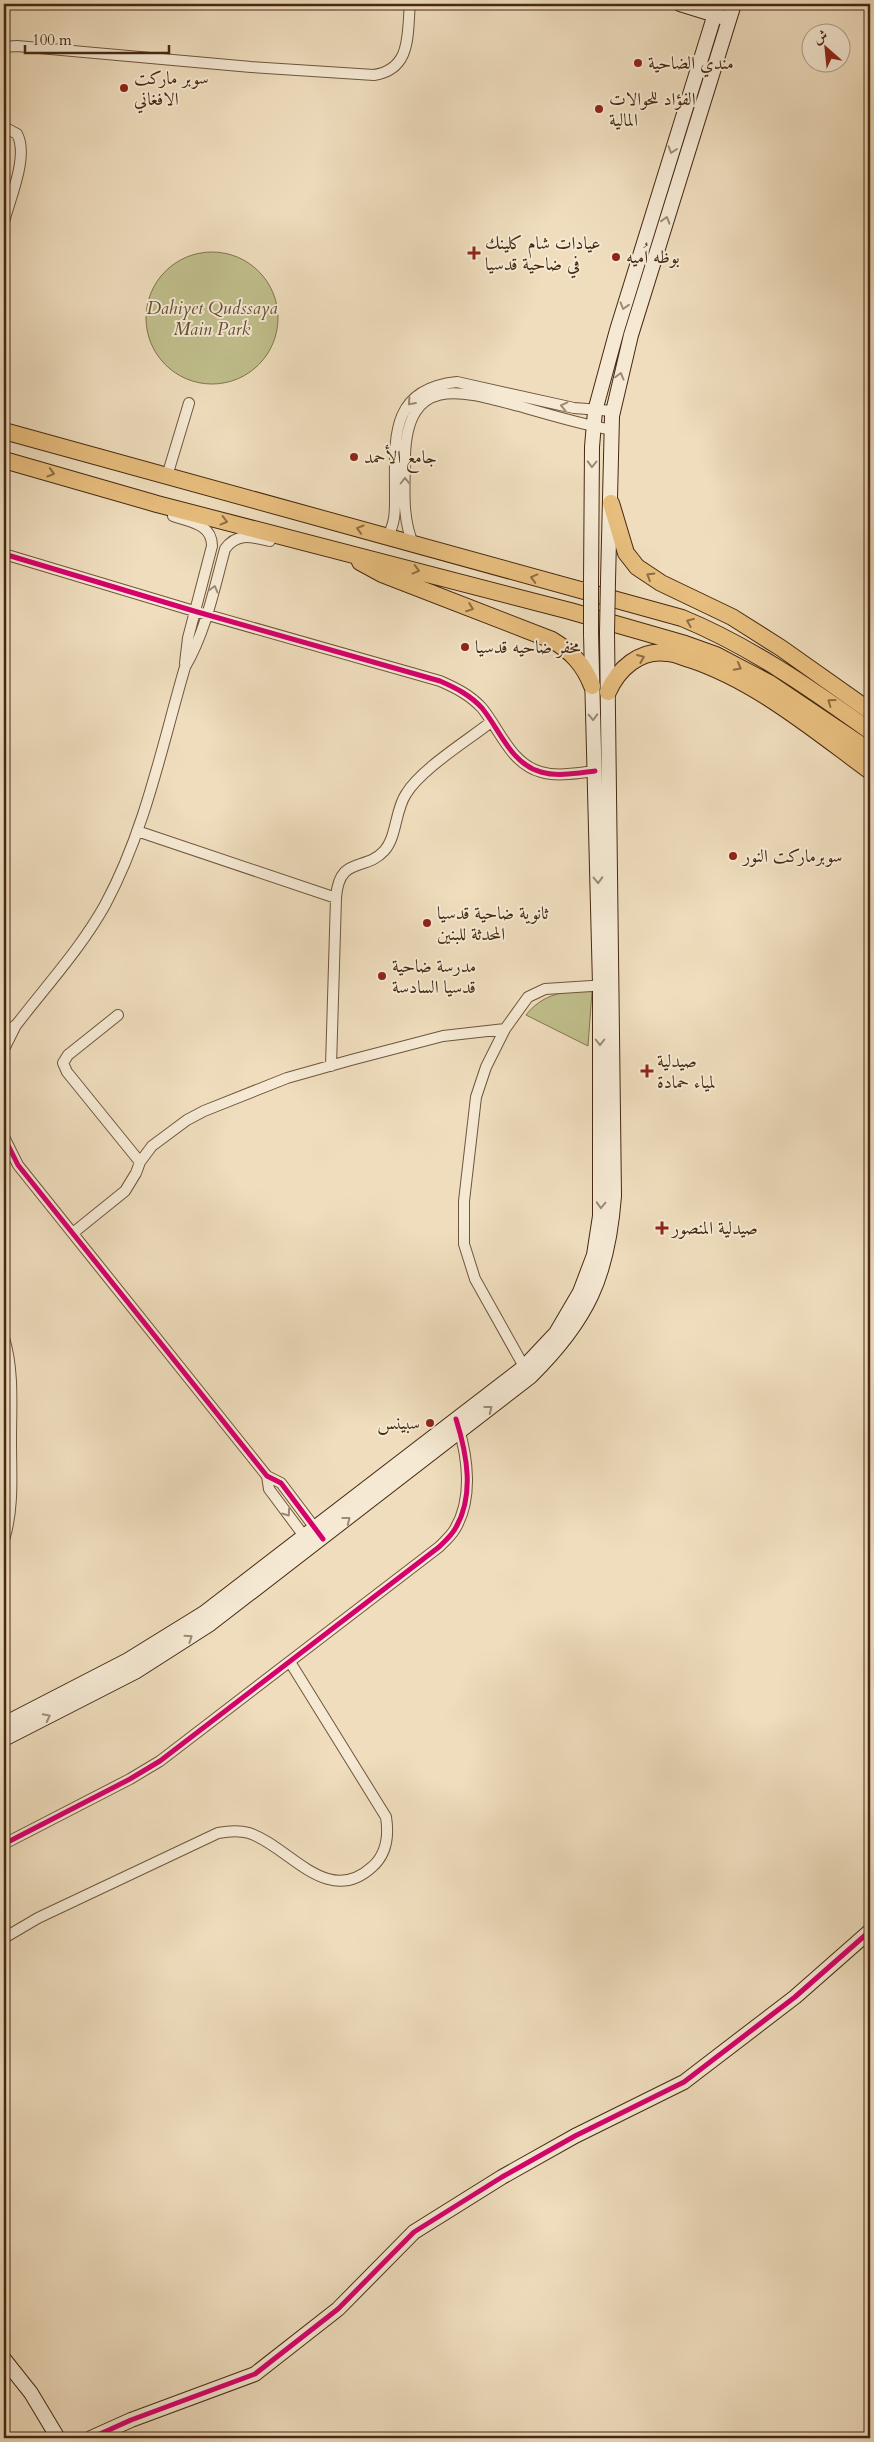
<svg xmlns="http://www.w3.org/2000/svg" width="874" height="2442" font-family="Cardo,Amiri,serif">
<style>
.green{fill:#c0bf8c;stroke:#83744e}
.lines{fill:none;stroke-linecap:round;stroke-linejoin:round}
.street-casing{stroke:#70563c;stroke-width:12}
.secondary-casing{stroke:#462911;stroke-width:16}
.primary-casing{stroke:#462911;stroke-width:18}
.street{stroke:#f5e9d4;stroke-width:10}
.secondary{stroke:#f5e9d4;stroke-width:14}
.primary{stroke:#e8be7e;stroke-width:16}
.secondary-bridge-casing{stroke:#462911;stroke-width:16;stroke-linecap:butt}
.secondary-bridge{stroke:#f5e9d4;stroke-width:14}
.cycleway-casing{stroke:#f5e9d4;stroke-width:8}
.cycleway{stroke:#d6006c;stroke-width:5}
.oneway{stroke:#9e8972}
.oneway2{stroke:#8f6c42}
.poi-dot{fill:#8f2418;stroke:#f5e9d4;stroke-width:2}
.labels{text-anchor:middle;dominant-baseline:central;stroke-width:4;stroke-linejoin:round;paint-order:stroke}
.poi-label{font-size:18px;fill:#462911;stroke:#f5e9d4;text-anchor:start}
.park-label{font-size:18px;font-style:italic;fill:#644e30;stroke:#f5e9d4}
</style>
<rect width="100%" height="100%" fill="#efddbd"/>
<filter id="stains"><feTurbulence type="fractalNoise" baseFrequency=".004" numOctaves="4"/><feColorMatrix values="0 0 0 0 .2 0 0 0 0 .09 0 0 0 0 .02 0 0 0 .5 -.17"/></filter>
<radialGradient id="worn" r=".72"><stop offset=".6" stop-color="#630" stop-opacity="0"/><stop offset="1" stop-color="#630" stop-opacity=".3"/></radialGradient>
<path class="green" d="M146 318a66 66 0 1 1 132 0a66 66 0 1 1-132 0Z
M 582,990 L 592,992 L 588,1046 L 526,1015 C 541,996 559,992 582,990 Z"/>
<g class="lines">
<defs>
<path id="street" d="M 4,47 L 17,46 L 251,67 L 374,75 C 412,69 407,34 410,4
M 4,127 L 17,134 C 29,156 10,198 4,222
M 167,476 L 189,403
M 173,516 C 191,522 212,524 212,546 L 188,638 L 185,663
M 387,537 C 396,523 395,509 395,492 C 395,439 389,389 457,382 L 574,408 L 613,411
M 414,546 C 401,517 405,486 405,455 C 408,373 463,391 519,406 C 550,415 580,424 612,430
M 4,554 L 194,611 L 440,681 C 456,688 470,695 482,708 C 500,730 511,764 541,772 C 558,777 578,773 595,771
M 137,831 L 336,898
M 118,1015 L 68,1055 L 63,1063 L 67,1072 L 140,1162
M 4,1034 L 17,1024 C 47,985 81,948 105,905 C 145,831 162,746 185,667 C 206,631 214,589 225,549 C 237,532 252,537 270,541
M 4,1049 L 16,1025
M 331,1066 L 336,898 C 339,855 365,872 384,851 C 397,837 395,810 406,794 C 421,769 467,741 491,722
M 4,1137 L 18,1165 L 267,1476 L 281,1483 L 318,1532
M 73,1233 L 125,1191 L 136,1173 L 140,1162 L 152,1146 L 187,1120 L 204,1111 L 287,1078 L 351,1060 L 443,1036 L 505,1029
M 4,1338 C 14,1370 11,1407 11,1441 C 11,1474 14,1508 4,1540
M 527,1372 L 475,1279 L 464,1244 L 464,1201 L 476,1097 L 486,1067 L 505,1029 L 528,997 L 545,989 L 607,985
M 267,1476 L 269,1489 L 307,1540
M 4,1844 L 130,1779 L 160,1761 L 439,1547 C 444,1542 451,1536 455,1529 C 473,1499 468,1458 458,1426
M 4,1938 L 38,1918 L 218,1833 C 228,1831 239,1830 249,1833 C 289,1846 327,1908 372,1867 C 387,1854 389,1836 386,1817 L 290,1662"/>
<path id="secondary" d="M 680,4 L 722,17
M 608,581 L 612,416 L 631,335 L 734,4
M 591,583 L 592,447 L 595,411 L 617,330 L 718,4
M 4,1724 L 128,1660 L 204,1613 L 524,1367 L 556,1333 L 580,1292 L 594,1255 L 600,1216 L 600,985 L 591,634
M 4,1739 L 135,1672 L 210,1624 L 530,1377 C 588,1320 608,1276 614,1196 L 607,633
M 4,2359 L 31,2393 L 58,2438
M 91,2438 L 131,2420 L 255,2374 L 338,2309 L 414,2232 L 502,2177 L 575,2136 L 684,2082 L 795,1997 L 870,1931"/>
<path id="primary" d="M 4,431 L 682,618 C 750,646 810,688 870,731
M 4,460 L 157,504 L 570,611 L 685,644 L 716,655 L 769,683 L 870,751
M 611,503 L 626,553 L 637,567 L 661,583 L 732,617 L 781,648 L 870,711
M 360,562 L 382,574 L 552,640 C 572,652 584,665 592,686
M 608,692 C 618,669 640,649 667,653 C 674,653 682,657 689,659 C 756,681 814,730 870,771"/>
</defs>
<use href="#street" class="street-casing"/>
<use href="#secondary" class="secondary-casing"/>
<use href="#primary" class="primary-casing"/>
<use href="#street" class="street"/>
<use href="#secondary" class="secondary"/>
<use href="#primary" class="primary"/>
<defs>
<path id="secondary-bridge" d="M 591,583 L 591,634
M 607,633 L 608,581"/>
</defs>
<use href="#secondary-bridge" class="secondary-bridge-casing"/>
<use href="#secondary-bridge" class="secondary-bridge"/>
<defs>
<path id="cycleway" d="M 4,554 L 194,611 L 440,681 C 456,688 470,695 482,708 C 500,730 511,764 541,772 C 558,777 578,773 595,771
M 4,1137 L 18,1165 L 267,1476 L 281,1483 L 323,1539
M 4,1844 L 130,1779 L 160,1761 L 439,1547 C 444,1542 451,1536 455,1529 C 475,1496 467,1454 456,1419
M 91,2438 L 131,2420 L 255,2374 L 338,2309 L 414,2232 L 502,2177 L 575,2136 L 684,2082 L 795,1997 L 870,1931"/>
</defs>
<use href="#cycleway" class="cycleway-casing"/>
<use href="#cycleway" class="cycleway"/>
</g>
<defs><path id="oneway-chevron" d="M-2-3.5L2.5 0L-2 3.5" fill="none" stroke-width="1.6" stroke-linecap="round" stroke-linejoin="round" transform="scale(1.25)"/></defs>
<g class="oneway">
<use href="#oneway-chevron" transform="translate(672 150) rotate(108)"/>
<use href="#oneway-chevron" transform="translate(666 220) rotate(-73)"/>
<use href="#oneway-chevron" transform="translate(624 306) rotate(107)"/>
<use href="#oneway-chevron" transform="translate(620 376) rotate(-75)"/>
<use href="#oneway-chevron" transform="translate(411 402) rotate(132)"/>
<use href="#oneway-chevron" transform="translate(564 406) rotate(-167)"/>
<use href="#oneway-chevron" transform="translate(592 464) rotate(91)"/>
<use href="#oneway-chevron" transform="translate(405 481) rotate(-90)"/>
<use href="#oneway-chevron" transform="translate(214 589) rotate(-75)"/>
<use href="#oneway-chevron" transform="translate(593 717) rotate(88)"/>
<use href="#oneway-chevron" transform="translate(598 880) rotate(89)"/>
<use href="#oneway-chevron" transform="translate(600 1042) rotate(90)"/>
<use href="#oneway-chevron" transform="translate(601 1205) rotate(92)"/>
<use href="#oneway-chevron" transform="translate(489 1409) rotate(-38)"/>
<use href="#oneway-chevron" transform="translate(287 1513) rotate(54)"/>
<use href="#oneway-chevron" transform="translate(347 1520) rotate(-38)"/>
<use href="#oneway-chevron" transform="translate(189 1638) rotate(-34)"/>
<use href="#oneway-chevron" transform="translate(47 1717) rotate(-26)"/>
</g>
<g class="oneway2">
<use href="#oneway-chevron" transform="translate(51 473) rotate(16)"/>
<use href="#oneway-chevron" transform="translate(224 521) rotate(14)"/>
<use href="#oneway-chevron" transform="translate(360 529) rotate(-164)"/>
<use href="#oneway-chevron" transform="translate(416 570) rotate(15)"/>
<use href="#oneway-chevron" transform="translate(650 576) rotate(-149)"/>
<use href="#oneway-chevron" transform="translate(534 578) rotate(-165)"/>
<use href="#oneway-chevron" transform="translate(470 608) rotate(21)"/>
<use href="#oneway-chevron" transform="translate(690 622) rotate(-158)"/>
<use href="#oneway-chevron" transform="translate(641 658) rotate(-23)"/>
<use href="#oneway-chevron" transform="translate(738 667) rotate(28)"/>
<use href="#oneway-chevron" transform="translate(831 702) rotate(-144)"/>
</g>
<g class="poi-dot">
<circle cx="638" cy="63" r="5"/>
<circle cx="124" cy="88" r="5"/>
<circle cx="599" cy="109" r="5"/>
<path d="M471.5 245.5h5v5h5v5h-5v5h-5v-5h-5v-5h5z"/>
<circle cx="616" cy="257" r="5"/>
<circle cx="354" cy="457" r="5"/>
<circle cx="465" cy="647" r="5"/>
<circle cx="733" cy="856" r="5"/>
<circle cx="427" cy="923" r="5"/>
<circle cx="382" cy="976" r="5"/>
<path d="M644.5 1063.5h5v5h5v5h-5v5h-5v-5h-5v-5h5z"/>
<path d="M659.5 1220.5h5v5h5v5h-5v5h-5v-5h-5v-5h5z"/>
<circle cx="430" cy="1423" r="5"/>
</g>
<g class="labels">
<g class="poi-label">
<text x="648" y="63">مندي الضاحية</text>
<text x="134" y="78">سوبر ماركت<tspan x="134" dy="21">الافغاني</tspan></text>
<text x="609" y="99">الفؤاد للحوالات<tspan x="609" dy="21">المالية</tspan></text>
<text x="485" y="243">عيادات شام كلينك<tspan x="485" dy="21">في ضاحية قدسيا</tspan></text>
<text x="626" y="257">بوظه اُميه</text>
<text x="364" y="457">جامع الأحمد</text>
<text x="475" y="647">مخفر ضاحيه قدسيا</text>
<text x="743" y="856">سوبرماركت النور</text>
<text x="437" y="913">ثانوية ضاحية قدسيا<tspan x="437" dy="21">المحدثة للبنين</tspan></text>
<text x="392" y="966">مدرسة ضاحية<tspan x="392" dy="21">قدسيا السادسة</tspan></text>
<text x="657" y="1061">صيدلية<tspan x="657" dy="21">لمياء حمادة</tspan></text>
<text x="672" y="1228">صيدلية المنصور</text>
<text x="420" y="1423" text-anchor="end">سبينس</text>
</g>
<g class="park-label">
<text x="212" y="308">Dahiyet Qudssaya<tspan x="212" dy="21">Main Park</tspan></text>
</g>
</g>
<rect width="874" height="2442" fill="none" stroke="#efddbd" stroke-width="20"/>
<rect x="5" y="5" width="864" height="2432" fill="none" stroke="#462911" stroke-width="2.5"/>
<rect x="10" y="10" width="854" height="2422" fill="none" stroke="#462911"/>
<g transform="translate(826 48) rotate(333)"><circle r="24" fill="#f5e9d4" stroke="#af9c86"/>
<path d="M0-4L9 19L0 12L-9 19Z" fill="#8f2418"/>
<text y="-8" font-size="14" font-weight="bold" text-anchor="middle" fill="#462911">ش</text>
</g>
<path d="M25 45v8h144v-8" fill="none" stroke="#462911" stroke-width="2.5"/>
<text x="32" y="45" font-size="15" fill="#462911" stroke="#f5e9d4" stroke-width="4" paint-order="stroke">100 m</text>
<rect width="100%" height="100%" filter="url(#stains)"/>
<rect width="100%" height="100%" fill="url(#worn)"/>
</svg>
